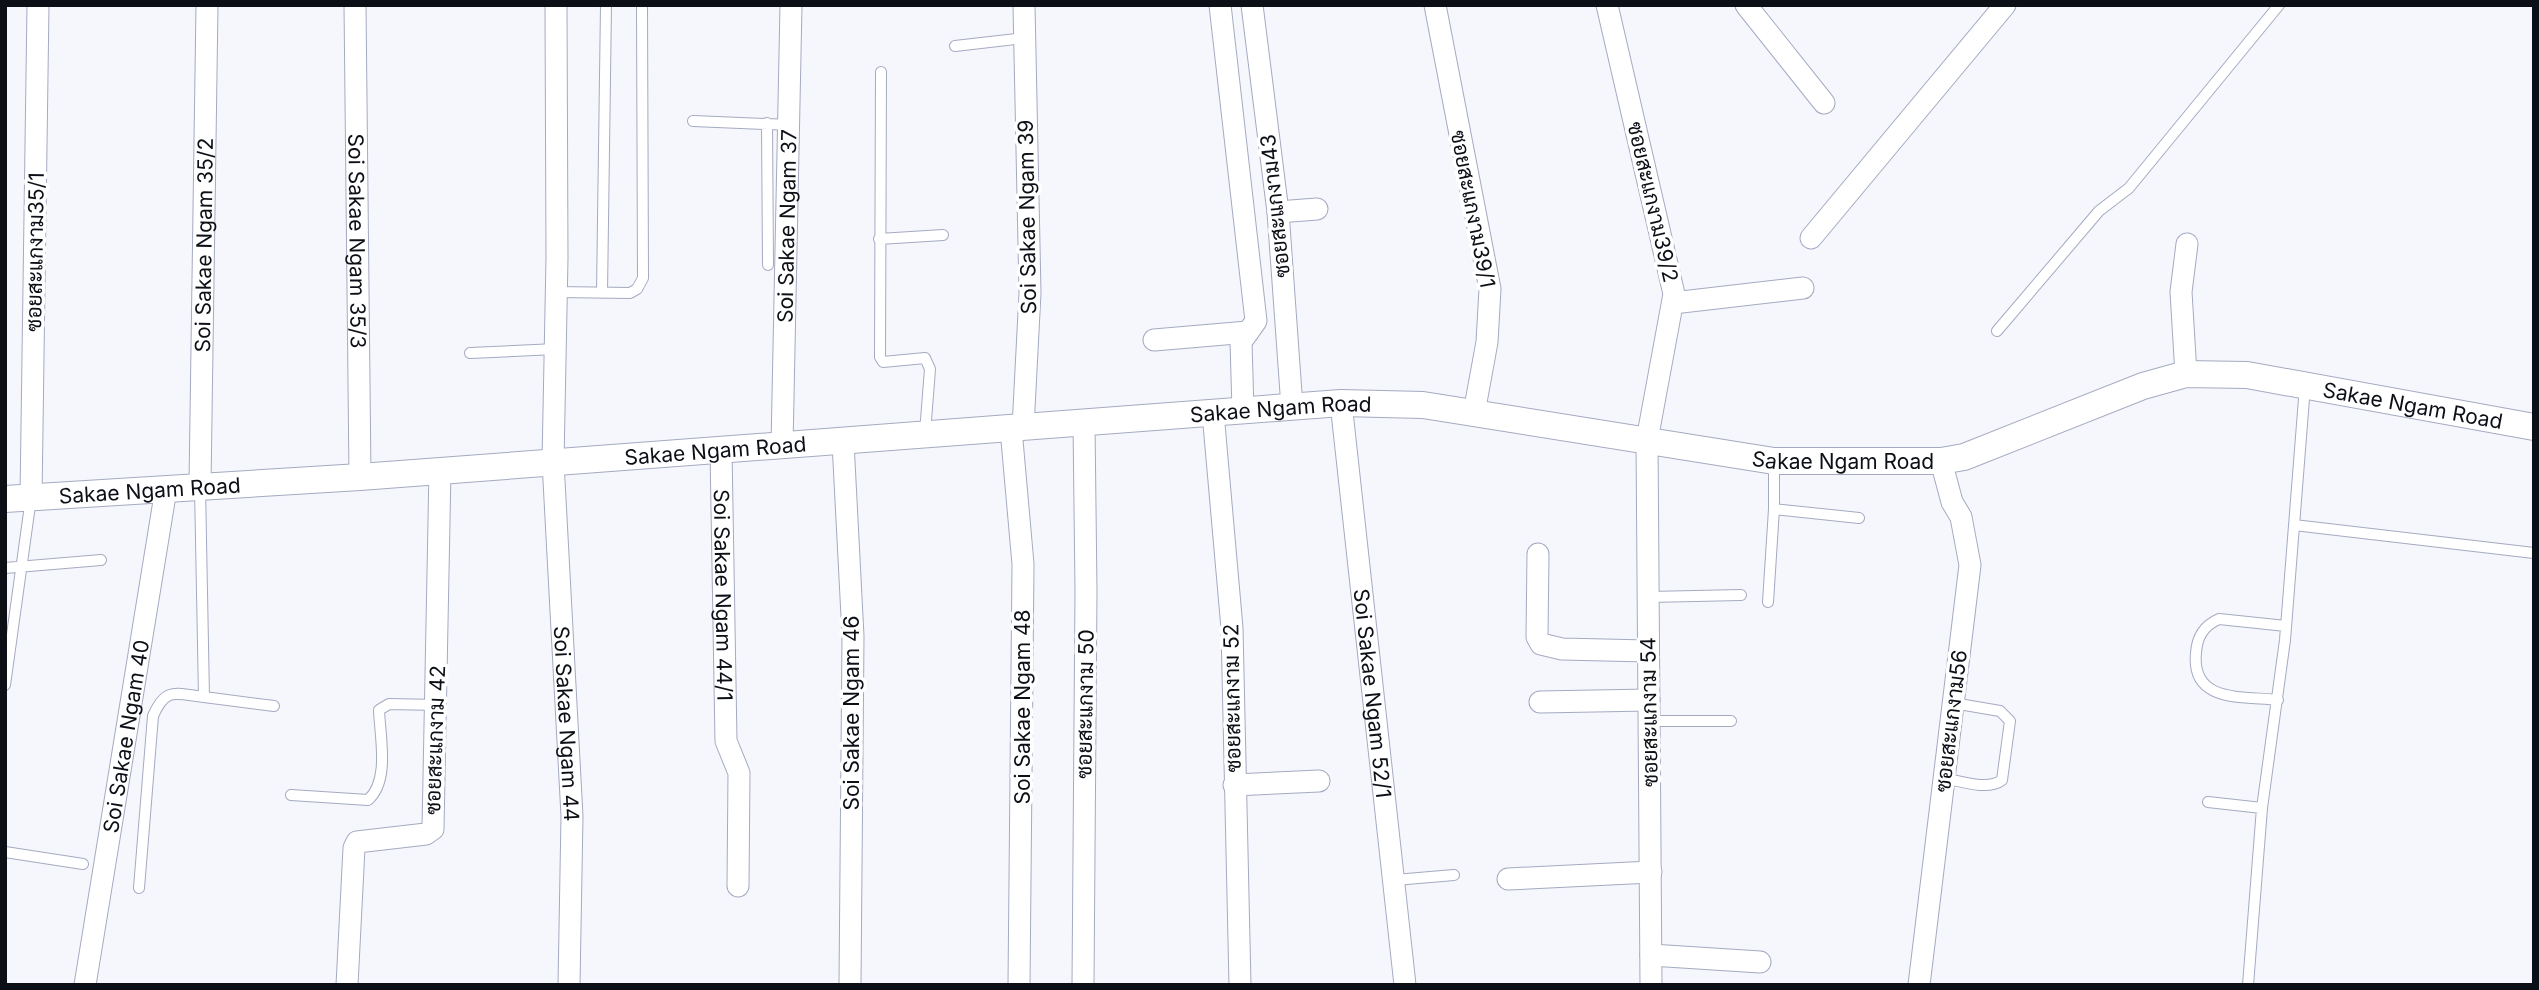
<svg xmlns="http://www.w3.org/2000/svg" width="2539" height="990" font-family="Inter,Sarabun,sans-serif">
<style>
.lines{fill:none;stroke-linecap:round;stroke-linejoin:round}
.service-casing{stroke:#a4aac1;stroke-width:12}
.minor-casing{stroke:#a4aac1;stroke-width:23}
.tertiary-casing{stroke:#a4aac1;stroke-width:28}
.service{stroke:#fff;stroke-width:10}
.minor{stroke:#fff;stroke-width:21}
.tertiary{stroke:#fff;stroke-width:26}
.labels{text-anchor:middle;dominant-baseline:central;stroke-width:7;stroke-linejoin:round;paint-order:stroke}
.street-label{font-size:21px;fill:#0c0f16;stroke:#fff}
</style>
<rect width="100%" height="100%" fill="#f6f7fc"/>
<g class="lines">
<defs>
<path id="service" d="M 955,46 L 1024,38
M 881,72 L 880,357 L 883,362 L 925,358 L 930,369 L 925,433
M 693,121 L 790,125
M 767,123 L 768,265
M 879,239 L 943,235
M 557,292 L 630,293 L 637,289 L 643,278 L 642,5
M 602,293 L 606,5
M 1997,331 L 2099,211 L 2129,188 L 2279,5
M 470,353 L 556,349
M 200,487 L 204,697 L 274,706
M 1774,509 L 1859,518
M 2294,525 L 2534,553
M 5,568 L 101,560
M 1649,597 L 1741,595
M 1768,602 L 1774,509 L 1774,461
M 5,685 L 31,498
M 2278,700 C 2242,696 2191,703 2196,653 C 2197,637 2203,626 2219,619 L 2286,626
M 1650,721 L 1731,721
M 1944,778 C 1960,781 1988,791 2002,780 L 2010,721 L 2000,711 L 1953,703
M 291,795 L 368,800 C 390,781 380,737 379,710 L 389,704 L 437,705
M 2208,802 L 2262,808 L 2285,640 L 2305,386
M 5,852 L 83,864
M 1395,880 L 1454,875
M 139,888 L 153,716 C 166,686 176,694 204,697
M 2248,985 L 2262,808"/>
<g id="minor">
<path id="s1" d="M 355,5 L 360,477"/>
<path id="s2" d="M 556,5 L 557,258 L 553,462 L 572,816 L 569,985"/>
<path d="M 1220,5 L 1256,321 L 1241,342 L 1243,410"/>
<path d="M 1252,5 L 1278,212 L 1292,407"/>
<path d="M 1435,5 L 1490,289 L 1487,342 L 1474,413"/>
<path d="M 1607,5 L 1674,294 L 1647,440 L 1651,985"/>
<path d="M 1746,5 L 1824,103"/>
<path d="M 1278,212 L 1317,209"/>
<path d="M 1811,238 L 2005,5"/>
<path d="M 1673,303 L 1803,288"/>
<path d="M 1154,340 L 1248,332"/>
<path d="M 2186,374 L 2181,292 L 2187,244"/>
<path id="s3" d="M 1341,403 L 1405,985"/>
<path d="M 1213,413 L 1232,628 L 1240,985"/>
<path d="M 1023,428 L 1030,293 L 1024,5"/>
<path d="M 1011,429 L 1023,564 L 1019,985"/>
<path d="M 843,442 L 853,636 L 850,985"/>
<path id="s4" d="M 782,446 L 791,5"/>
<path id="s5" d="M 721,450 L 726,741 L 739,773 L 738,886"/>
<path id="s6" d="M 200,485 L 207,5"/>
<path d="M 31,498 L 38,5"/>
<path d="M 1538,554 L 1537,637 L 1541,644 L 1562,649 L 1647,651"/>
<path d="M 1540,702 L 1649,700"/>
<path d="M 1234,785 L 1319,781"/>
<path d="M 1508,879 L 1651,872"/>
<path d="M 1651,955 L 1760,962"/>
<path id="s7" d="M 85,985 L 166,489"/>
<path d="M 347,985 L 354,848 L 357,842 L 426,834 L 433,829 L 440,470"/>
<path d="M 1083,985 L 1086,591 L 1084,423"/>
<path d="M 1919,985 L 1970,565 L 1961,517 L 1952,502 L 1941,461"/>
</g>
<g id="tertiary">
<path id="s8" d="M 5,499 L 360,477 L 1341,403 L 1423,405 L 1774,461 L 1941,461 L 1964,457 L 2143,386 L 2186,374 L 2247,375 L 2534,427"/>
</g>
</defs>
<use href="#service" class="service-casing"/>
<use href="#minor" class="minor-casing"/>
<use href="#tertiary" class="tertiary-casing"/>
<use href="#service" class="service"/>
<use href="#minor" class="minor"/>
<use href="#tertiary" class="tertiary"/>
</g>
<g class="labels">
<g class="street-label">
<text transform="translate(1653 202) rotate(77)">ซอยสะแกงาม39/2</text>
<text transform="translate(1275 206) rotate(-96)">ซอยสะแกงาม43</text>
<text transform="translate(1473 209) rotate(79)">ซอยสะแกงาม39/1</text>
<text transform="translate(1027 217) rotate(-91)">Soi Sakae Ngam 39</text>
<text stroke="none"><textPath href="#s4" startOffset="220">Soi Sakae Ngam 37</textPath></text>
<text stroke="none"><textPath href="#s1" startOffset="236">Soi Sakae Ngam 35/3</textPath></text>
<text stroke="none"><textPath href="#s6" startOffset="240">Soi Sakae Ngam 35/2</textPath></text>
<text transform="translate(35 252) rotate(-89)">ซอยสะแกงาม35/1</text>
<text stroke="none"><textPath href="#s8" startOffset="2434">Sakae Ngam Road</textPath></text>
<text stroke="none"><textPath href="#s8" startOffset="1279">Sakae Ngam Road</textPath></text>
<text stroke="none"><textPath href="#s8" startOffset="712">Sakae Ngam Road</textPath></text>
<text stroke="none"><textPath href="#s8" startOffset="1846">Sakae Ngam Road</textPath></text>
<text stroke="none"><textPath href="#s8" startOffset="145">Sakae Ngam Road</textPath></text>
<text stroke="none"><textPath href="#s5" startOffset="145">Soi Sakae Ngam 44/1</textPath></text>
<text stroke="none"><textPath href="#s3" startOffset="292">Soi Sakae Ngam 52/1</textPath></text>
<text transform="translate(1232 698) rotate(-91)">ซอยสะแกงาม 52</text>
<text transform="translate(1085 704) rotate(-89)">ซอยสะแกงาม 50</text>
<text transform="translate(1022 707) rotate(-90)">Soi Sakae Ngam 48</text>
<text transform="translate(1649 712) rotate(-91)">ซอยสะแกงาม 54</text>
<text transform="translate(851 713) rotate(-90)">Soi Sakae Ngam 46</text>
<text transform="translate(1951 721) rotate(-83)">ซอยสะแกงาม56</text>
<text stroke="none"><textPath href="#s2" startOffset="719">Soi Sakae Ngam 44</textPath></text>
<text stroke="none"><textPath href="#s7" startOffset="252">Soi Sakae Ngam 40</textPath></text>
<text transform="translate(435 740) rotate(-88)">ซอยสะแกงาม 42</text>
</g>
</g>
<rect width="2539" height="990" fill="none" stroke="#0c0f16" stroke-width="14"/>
</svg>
